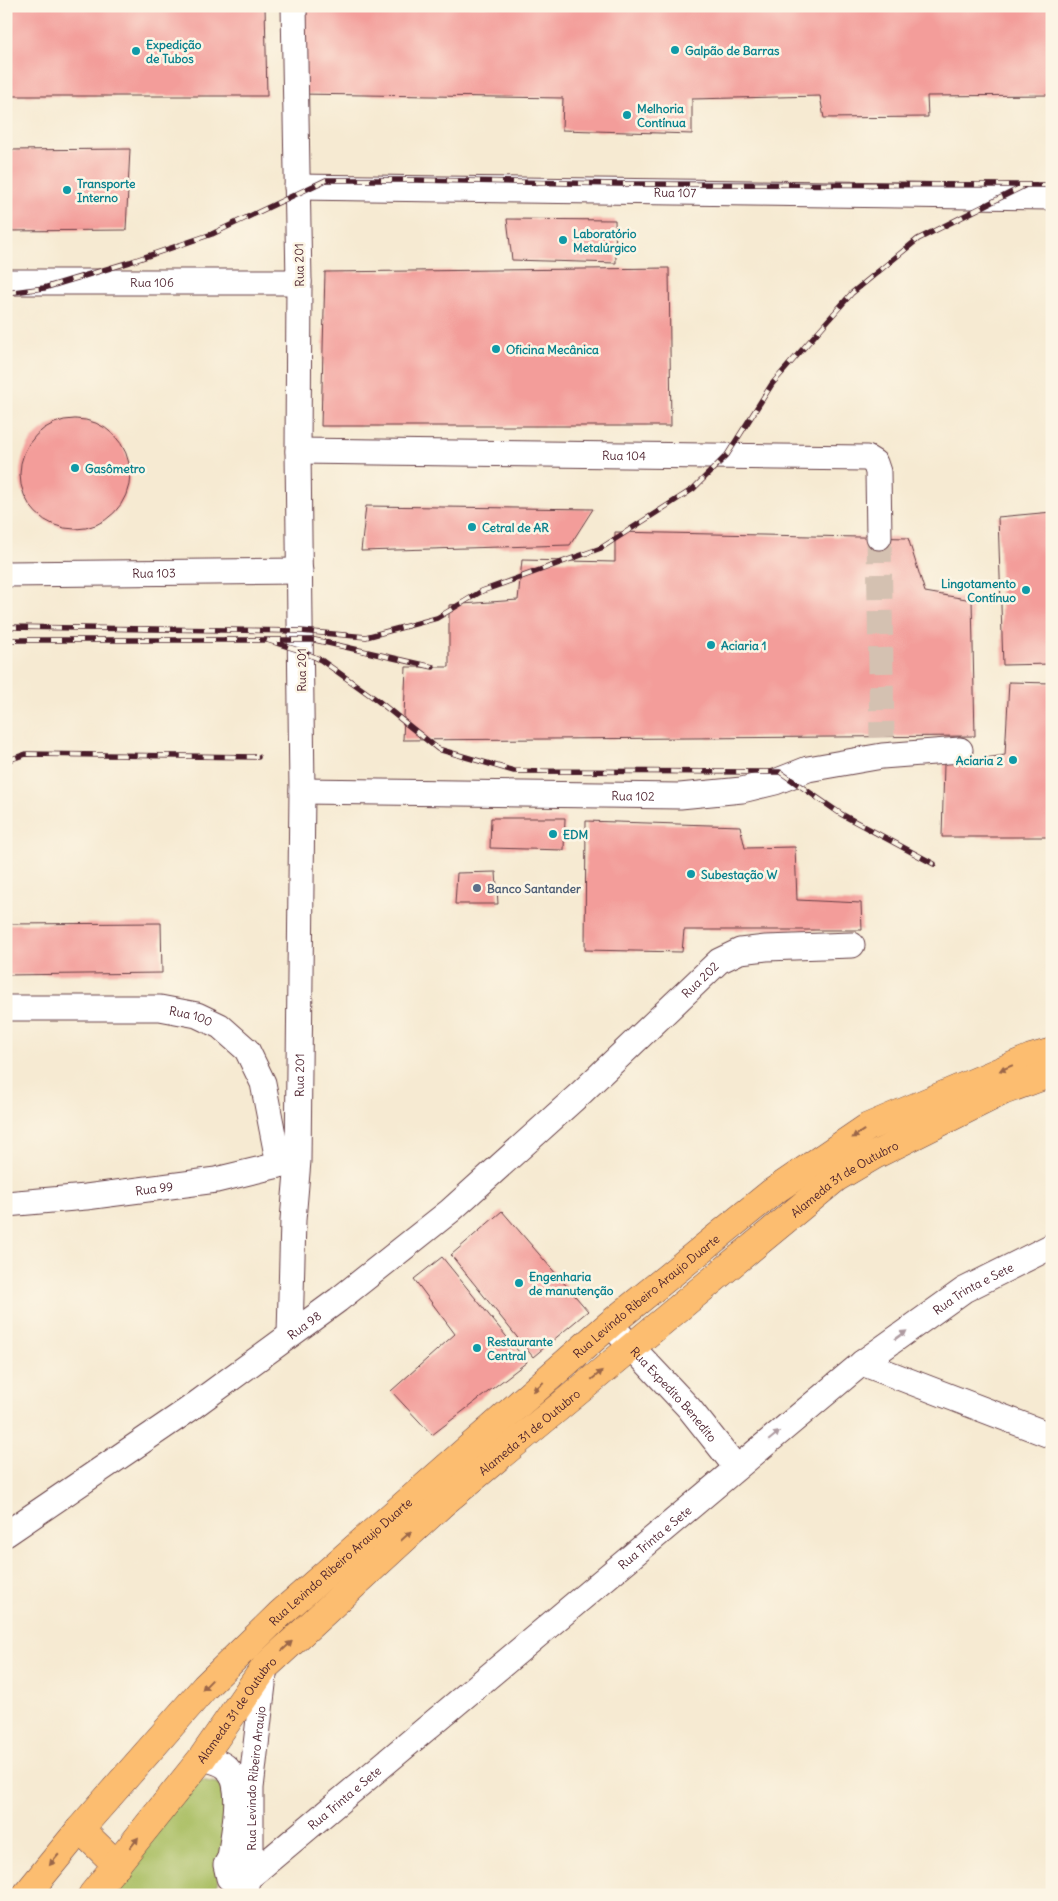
<svg xmlns="http://www.w3.org/2000/svg" width="1058" height="1901" font-family="Delius,sans-serif">
<style>
.green{fill:#a8bd61;stroke:#796e46}
.building{fill:#f39d9a}
.lines{fill:none;stroke-linecap:round;stroke-linejoin:round}
.minor-tunnel{stroke:#d4c1b1;stroke-width:25;stroke-dasharray:25 12;stroke-linecap:butt}
.minor-casing{stroke:#643d44;stroke-width:27}
.major-casing{stroke:#643d44;stroke-width:29}
.minor{stroke:#fff;stroke-width:25}
.major{stroke:#fcbd6f;stroke-width:28}
.rail-casing{stroke:#4a1f2b;stroke-width:5.5}
.rail{stroke:#fcf5e5;stroke-width:4;stroke-dasharray:11;stroke-linecap:butt}
.oneway{fill:#9a664a}
.oneway2{fill:#ae9aa0}
.culture-dot{fill:#0f9aa8;stroke:#fcf5e5;stroke-width:2}
.service-dot{fill:#5c6f8a;stroke:#fcf5e5;stroke-width:2}
.labels{text-anchor:middle;dominant-baseline:central;stroke-width:5;stroke-linejoin:round;paint-order:stroke}
.culture-label{font-size:12px;font-weight:bold;fill:#0d838f;stroke:#fcf5e5;text-anchor:start}
.street-label{font-size:12px;fill:#4a1f2b;stroke:#fcf5e5}
.service-label{font-size:12px;font-weight:bold;fill:#4e5e75;stroke:#fcf5e5;text-anchor:start}
</style>
<rect width="100%" height="100%" fill="#fcf5e5"/>
<filter id="ink" filterUnits="userSpaceOnUse"><feTurbulence type="fractalNoise" baseFrequency=".02" numOctaves="2"/><feDisplacementMap in="SourceGraphic" scale="10" xChannelSelector="R" yChannelSelector="G"/><feConvolveMatrix kernelMatrix="1 2 1 2 8 2 1 2 1" color-interpolation-filters="sRGB"/></filter>
<filter id="wash" filterUnits="userSpaceOnUse"><feTurbulence type="fractalNoise" baseFrequency=".0096" numOctaves="4" result="noise"/><feDisplacementMap in="SourceGraphic" scale="20" xChannelSelector="R" yChannelSelector="G"/><feGaussianBlur stdDeviation="1.12" result="paint"/><feColorMatrix in="noise" values="0 0 0 0 0 0 0 0 0 0 0 0 0 0 0 0 0 1.4 0 .05"/><feComposite in="paint" operator="in"/></filter>
<g filter="url(#wash)">
<rect width="100%" height="100%" fill="#f6ead2"/>
<path class="green" d="M 201,1780 L 217,1783 L 227,1789 L 232,1812 L 215,1895 L 110,1895 L 185,1789 Z"/>
<g id="blocks">
<path class="building" d="M 6,6 L 265,6 L 267,96 L 6,96 Z
M 298,6 L 1052,6 L 1052,95 L 927,96 L 928,117 L 824,118 L 820,96 L 692,99 L 692,134 L 562,130 L 563,98 L 299,94 Z
M 130,149 L 126,230 L 6,231 L 6,150 Z
M 507,219 L 615,220 L 616,263 L 512,260 Z
M 669,268 L 671,426 L 321,426 L 325,272 Z
M20 474a55 55 0 1 1 110 0a55 55 0 1 1-110 0Z
M 366,506 L 593,509 L 570,545 L 361,551 Z
M 1052,512 L 1052,664 L 1003,665 L 998,517 Z
M 615,532 L 908,538 L 925,592 L 972,600 L 975,736 L 403,740 L 406,667 L 449,667 L 449,605 L 518,600 L 522,560 L 615,562 Z
M 1009,682 L 1052,683 L 1052,837 L 942,837 L 944,764 L 1005,755 Z
M 491,818 L 565,818 L 564,850 L 490,848 Z
M 586,821 L 740,826 L 745,848 L 795,847 L 797,900 L 861,903 L 862,930 L 684,930 L 682,952 L 585,950 Z
M 496,872 L 498,904 L 455,904 L 457,873 Z
M 161,923 L 162,973 L 6,975 L 6,924 Z
M 502,1211 L 588,1311 L 533,1357 L 451,1255 Z
M 442,1257 L 527,1362 L 432,1435 L 391,1391 L 455,1334 L 414,1279 Z"/>
</g>
</g>
<g filter="url(#ink)">
<use href="#blocks" fill-opacity="0" stroke="#643d44" stroke-width="1"/>
<g class="lines">
<path class="minor-tunnel" d="M 879,537 L 882,737"/>
<defs>
<g id="minor">
<path id="s1" d="M 297,187 L 1052,197"/>
<path id="s2" d="M 6,282 L 299,282"/>
<path id="s3" d="M 298,451 L 867,458 L 875,463 L 878,472 L 879,537"/>
<path id="s4" d="M 6,574 L 300,571"/>
<path id="s5" d="M 302,791 L 680,796 L 742,790 L 775,782 L 808,769 L 882,756 L 960,750"/>
<path id="s6" d="M 6,1008 L 160,1008 L 197,1015 L 220,1026 L 247,1050 L 263,1083 L 279,1165"/>
<path id="s7" d="M 6,1204 L 86,1197 L 216,1180 L 295,1161"/>
<path id="s8" d="M 610,1324 L 689,1408 L 736,1467"/>
<path id="s9" d="M 290,1334 L 293,1220 L 298,1161 L 302,791 L 298,451 L 299,282 L 294,6"/>
<path d="M 862,1363 L 1052,1436"/>
<path id="s10" d="M 6,1534 L 188,1410 L 338,1300 L 450,1211 L 582,1092 L 719,961 L 740,951 L 766,948 L 852,945"/>
<path d="M 202,1758 C 210,1760 221,1762 227,1768 C 245,1786 233,1834 230,1858"/>
<path id="s11" d="M 251,1860 L 251,1788 L 265,1667"/>
<path id="s12" d="M 253,1874 L 862,1363 L 964,1290 L 1052,1246"/>
<path d="M 244,1895 L 247,1881 L 254,1869 L 253,1862 L 243,1855 L 230,1858 L 226,1865 L 229,1878 L 238,1883 L 247,1881"/>
</g>
<g id="major">
<path d="M 80,1829 L 117,1865"/>
<path id="s13" d="M 26,1895 L 80,1829 L 205,1687 L 280,1614 L 610,1324 L 771,1193 L 868,1127 L 1031,1058 L 1052,1052"/>
<path id="s14" d="M 92,1895 L 202,1758 L 265,1667 L 443,1503 L 836,1178 L 875,1155 L 1003,1091 L 1052,1073"/>
</g>
</defs>
<use href="#minor" class="minor-casing"/>
<use href="#major" class="major-casing"/>
<use href="#minor" class="minor"/>
<use href="#major" class="major"/>
<defs>
<path id="rail" d="M 6,293 L 44,288 L 130,262 L 212,234 L 326,180 L 417,180 L 618,184 L 1052,185
M 6,627 L 301,631 L 366,637 L 437,618 L 482,591 L 601,548 L 693,489 L 727,455 L 772,384 L 852,293 L 918,239 L 1026,185
M 6,640 L 315,640 L 433,667
M 267,640 L 301,651 L 321,660 L 377,700 L 438,749 L 514,771 L 780,772 L 841,814 L 934,864
M 6,761 L 26,754 L 258,757"/>
</defs>
<use href="#rail" class="rail-casing"/>
<use href="#rail" class="rail"/>
</g>
<defs><path id="oneway-solid" d="M-6-.8H1V-3.2L6.5 0L1 3.2V.8H-6Z" transform="scale(1.25)"/></defs>
<g class="oneway">
<use href="#oneway-solid" transform="translate(1006 1068) rotate(157)"/>
<use href="#oneway-solid" transform="translate(858 1134) rotate(146)"/>
<use href="#oneway-solid" transform="translate(597 1375) rotate(-40)"/>
<use href="#oneway-solid" transform="translate(538 1387) rotate(139)"/>
<use href="#oneway-solid" transform="translate(406 1536) rotate(-42)"/>
<use href="#oneway-solid" transform="translate(287 1646) rotate(-43)"/>
<use href="#oneway-solid" transform="translate(207 1685) rotate(134)"/>
<use href="#oneway-solid" transform="translate(134 1843) rotate(-52)"/>
<use href="#oneway-solid" transform="translate(54 1860) rotate(130)"/>
</g>
<g class="oneway2">
<use href="#oneway-solid" transform="translate(901 1335) rotate(-36)"/>
<use href="#oneway-solid" transform="translate(774 1436) rotate(-40)"/>
</g>
</g>
<g class="culture-dot">
<circle cx="675" cy="50" r="5"/>
<circle cx="136" cy="51" r="5"/>
<circle cx="627" cy="115" r="5"/>
<circle cx="67" cy="190" r="5"/>
<circle cx="563" cy="240" r="5"/>
<circle cx="496" cy="349" r="5"/>
<circle cx="75" cy="468" r="5"/>
<circle cx="472" cy="527" r="5"/>
<circle cx="1026" cy="590" r="5"/>
<circle cx="711" cy="645" r="5"/>
<circle cx="1013" cy="760" r="5"/>
<circle cx="553" cy="834" r="5"/>
<circle cx="691" cy="874" r="5"/>
<circle cx="519" cy="1283" r="5"/>
<circle cx="477" cy="1348" r="5"/>
</g>
<circle class="service-dot" cx="477" cy="888" r="5"/>
<g class="labels">
<g class="culture-label">
<text x="146" y="44">Expedição<tspan x="146" dy="14">de Tubos</tspan></text>
<text x="685" y="50">Galpão de Barras</text>
<text x="637" y="108">Melhoria<tspan x="637" dy="14">Contínua</tspan></text>
<text x="77" y="183">Transporte<tspan x="77" dy="14">Interno</tspan></text>
<text x="573" y="233">Laboratório<tspan x="573" dy="14">Metalúrgico</tspan></text>
<text x="506" y="349">Oficina Mecânica</text>
<text x="85" y="468">Gasômetro</text>
<text x="482" y="527">Cetral de AR</text>
<text x="1016" y="583" text-anchor="end">Lingotamento<tspan x="1016" dy="14">Contínuo</tspan></text>
<text x="721" y="645">Aciaria 1</text>
<text x="1003" y="760" text-anchor="end">Aciaria 2</text>
<text x="563" y="834">EDM</text>
<text x="701" y="874">Subestação W</text>
<text x="529" y="1276">Engenharia<tspan x="529" dy="14">de manutenção</tspan></text>
<text x="487" y="1341">Restaurante<tspan x="487" dy="14">Central</tspan></text>
</g>
<g class="street-label">
<text stroke="none"><textPath href="#s1" startOffset="378">Rua 107</textPath></text>
<text transform="translate(299 265) rotate(-91)">Rua 201</text>
<text stroke="none"><textPath href="#s2" startOffset="146">Rua 106</textPath></text>
<text stroke="none"><textPath href="#s3" startOffset="326">Rua 104</textPath></text>
<text stroke="none"><textPath href="#s4" startOffset="148">Rua 103</textPath></text>
<text transform="translate(301 670) rotate(-90)">Rua 201</text>
<text stroke="none"><textPath href="#s5" startOffset="331">Rua 102</textPath></text>
<text stroke="none"><textPath href="#s10" startOffset="890">Rua 202</textPath></text>
<text stroke="none"><textPath href="#s6" startOffset="186">Rua 100</textPath></text>
<text stroke="none"><textPath href="#s9" startOffset="259">Rua 201</textPath></text>
<text stroke="none"><textPath href="#s14" startOffset="1045">Alameda 31 de Outubro</textPath></text>
<text stroke="none"><textPath href="#s7" startOffset="149">Rua 99</textPath></text>
<text stroke="none"><textPath href="#s12" startOffset="929">Rua Trinta e Sete</textPath></text>
<text stroke="none"><textPath href="#s13" startOffset="864">Rua Levindo Ribeiro Araujo Duarte</textPath></text>
<text stroke="none"><textPath href="#s10" startOffset="364">Rua 98</textPath></text>
<text stroke="none"><textPath href="#s8" startOffset="95">Rua Expedito Benedito</textPath></text>
<text stroke="none"><textPath href="#s14" startOffset="640">Alameda 31 de Outubro</textPath></text>
<text stroke="none"><textPath href="#s12" startOffset="524">Rua Trinta e Sete</textPath></text>
<text stroke="none"><textPath href="#s13" startOffset="459">Rua Levindo Ribeiro Araujo Duarte</textPath></text>
<text stroke="none"><textPath href="#s14" startOffset="235">Alameda 31 de Outubro</textPath></text>
<text stroke="none"><textPath href="#s11" startOffset="82">Rua Levindo Ribeiro Araujo</textPath></text>
<text stroke="none"><textPath href="#s12" startOffset="119">Rua Trinta e Sete</textPath></text>
</g>
<g class="service-label">
<text x="487" y="888">Banco Santander</text>
</g>
</g>
<rect width="1058" height="1901" fill="none" stroke="#fcf5e5" stroke-width="25"/>
</svg>
